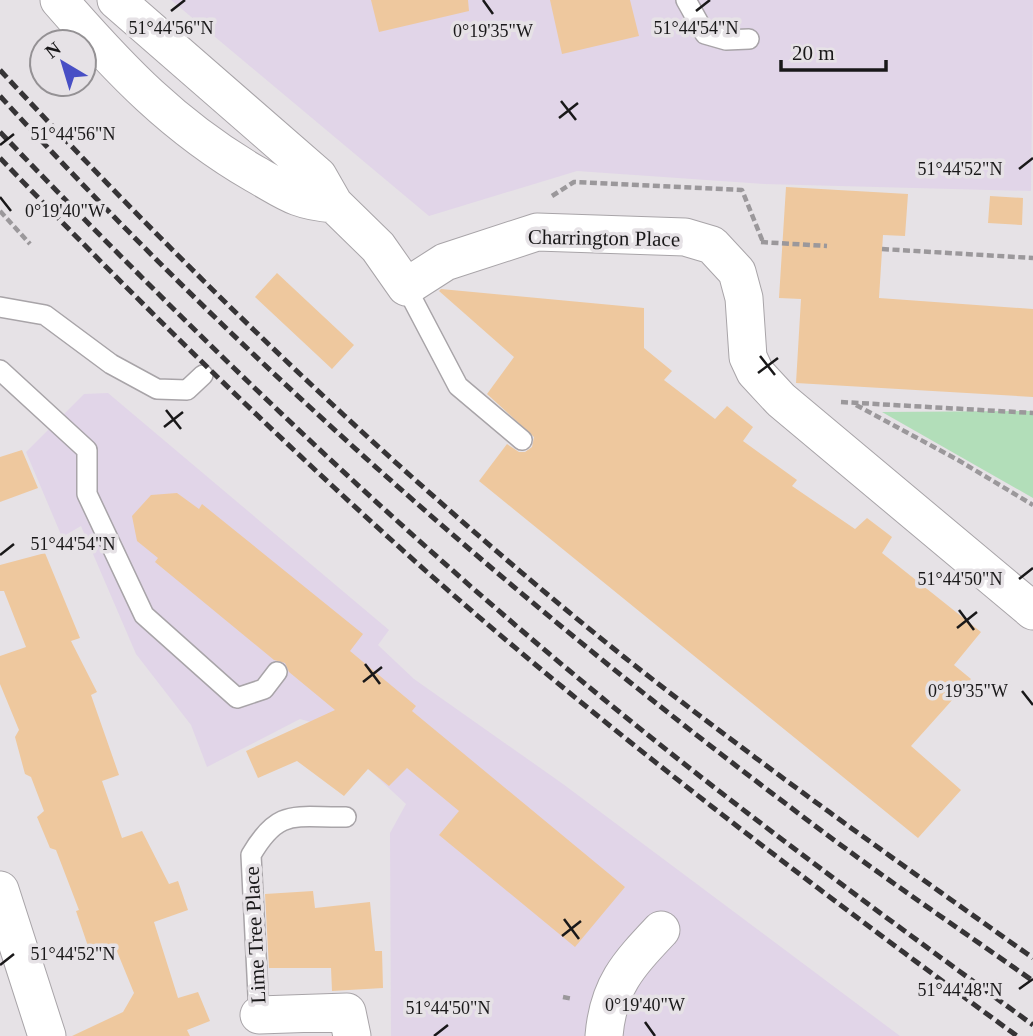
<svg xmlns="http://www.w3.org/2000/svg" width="1033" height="1036" font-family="Georgia,serif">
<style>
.commercial{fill:#e1d5e8}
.green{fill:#b2deb9}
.building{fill:#eec89e}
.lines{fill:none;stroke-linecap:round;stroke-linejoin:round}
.service-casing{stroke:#a8a4a8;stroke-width:22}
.minor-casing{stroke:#a8a4a8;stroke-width:39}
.path{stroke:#9b989b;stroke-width:4.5;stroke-dasharray:7 3.5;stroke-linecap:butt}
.service{stroke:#fff;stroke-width:19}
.minor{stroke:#fff;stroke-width:37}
.rail{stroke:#363436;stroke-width:5;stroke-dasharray:10 5;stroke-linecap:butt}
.ticks{fill:none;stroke:#191819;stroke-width:2.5}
.labels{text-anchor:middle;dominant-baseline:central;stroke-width:7;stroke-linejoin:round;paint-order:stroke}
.street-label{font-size:21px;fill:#191819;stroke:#e6e2e6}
.ticks-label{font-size:18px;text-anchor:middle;fill:#191819;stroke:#e6e2e6;stroke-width:7;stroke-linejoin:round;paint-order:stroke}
</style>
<rect width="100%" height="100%" fill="#e6e2e6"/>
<path class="commercial" d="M 171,0 L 1033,0 L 1031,191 L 764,184 L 577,171 L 429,216 Z
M 108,393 L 389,630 L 378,645 L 414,679 L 563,784 L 900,1036 L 391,1036 L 390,833 L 406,804 L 321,725 L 300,719 L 207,767 L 191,725 L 136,654 L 81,526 L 62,537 L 26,452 L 84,394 Z"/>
<path class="green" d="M 1033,411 L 1033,498 L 882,412 Z"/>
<path class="building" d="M 371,0 L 468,0 L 469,11 L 379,32 Z
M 550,0 L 630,0 L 639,36 L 562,54 Z
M 786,187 L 908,194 L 905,236 L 883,235 L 879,298 L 1033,309 L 1033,397 L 796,383 L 801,299 L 779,298 Z
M 990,196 L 1023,198 L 1022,225 L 988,223 Z
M 277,273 L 354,345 L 332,369 L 255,297 Z
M 441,289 L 644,308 L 644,348 L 672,371 L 664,380 L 715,419 L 727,406 L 753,427 L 743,441 L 797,480 L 792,486 L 855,529 L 867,518 L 892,537 L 882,553 L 981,632 L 954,665 L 971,679 L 911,746 L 961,790 L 918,838 L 479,481 L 507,444 L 519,452 L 525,452 L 532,447 L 534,437 L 487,394 L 514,357 L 439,291 Z
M 22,450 L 38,488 L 0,502 L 0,457 Z
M 177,493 L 199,509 L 202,504 L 363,634 L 350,651 L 416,706 L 412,711 L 625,887 L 575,947 L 439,835 L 459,811 L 407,768 L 389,786 L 368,769 L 344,796 L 297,761 L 258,778 L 246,751 L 335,710 L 289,672 L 285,663 L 274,660 L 155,562 L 158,558 L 137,541 L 132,516 L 151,495 Z
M 45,553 L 80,638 L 71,641 L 97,692 L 91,695 L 119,775 L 102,781 L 122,838 L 142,831 L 169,884 L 178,881 L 188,910 L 154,922 L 178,998 L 198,992 L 210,1021 L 187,1030 L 190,1036 L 72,1036 L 123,1012 L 134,993 L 114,944 L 90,952 L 76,911 L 79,910 L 56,850 L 50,848 L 37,817 L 44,811 L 31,777 L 25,774 L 15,737 L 19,730 L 0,684 L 0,656 L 26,647 L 4,591 L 0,591 L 0,565 Z
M 313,891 L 315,908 L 370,902 L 375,951 L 382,951 L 383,988 L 332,991 L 331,968 L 269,968 L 265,894 Z"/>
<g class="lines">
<defs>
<path id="service" d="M 686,0 L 705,34 L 726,40 L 749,39
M 406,287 L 458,386 L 522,440
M 0,307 L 45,315 L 111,364 L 157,389 L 187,390 L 203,375
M 0,370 L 87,450 L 87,494 L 144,615 L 237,698 L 264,689 L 277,672
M 259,1015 L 251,855 C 279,807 295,818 346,817"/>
<path id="minor" d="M 59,0 C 120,70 174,127 255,174 C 287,192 296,201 334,204
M 116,0 L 318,176 L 334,204 L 378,247 L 406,287 L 445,262 L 537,232 L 685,237 L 712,245 L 737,272 L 744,298 L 748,357 L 755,372 L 781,400 L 1033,611
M 0,890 L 47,1036
M 259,1015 L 347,1012 L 352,1036
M 604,1036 C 608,986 628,965 661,930"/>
</defs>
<use href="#service" class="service-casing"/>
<use href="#minor" class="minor-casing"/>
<path class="path" d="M 552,196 L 574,182 L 742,190 L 763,242
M 0,211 L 30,244
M 761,242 L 827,246
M 882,249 L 1033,258
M 841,402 L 1033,413
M 856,405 L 958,460 L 1033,505
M 563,997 L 573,999"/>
<use href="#service" class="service"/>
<use href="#minor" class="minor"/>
<path class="rail" d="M 0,70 C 194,280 401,478 624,657 C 757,762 895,860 1033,958
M 0,96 C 250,370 529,612 826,834 C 894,885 964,932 1033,981
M 0,132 C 188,329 385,519 595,692 C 737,809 885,917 1033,1025
M 0,158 C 137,301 279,440 427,572 C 615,737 815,888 1017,1036"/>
</g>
<path class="ticks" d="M 483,0 L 493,14M 171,11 L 185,0M 696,11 L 710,0M 561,101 L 576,120M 559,118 L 578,103M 0,145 L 14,134M 1019,169 L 1033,158M 0,197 L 11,211M 760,356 L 775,375M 758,373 L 778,358M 166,410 L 181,429M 164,427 L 183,412M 0,555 L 14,544M 1019,579 L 1033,568M 959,610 L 974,630M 957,628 L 977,612M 365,664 L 380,684M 363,682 L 382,667M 1022,691 L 1033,705M 564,919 L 579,939M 562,936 L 581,921M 0,965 L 14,954M 1019,989 L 1033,979M 645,1022 L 655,1036M 434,1036 L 448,1025"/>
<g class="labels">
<g class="street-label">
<text transform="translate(604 238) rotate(1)">Charrington Place</text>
<text transform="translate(255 935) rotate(-93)">Lime Tree Place</text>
</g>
</g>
<g class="ticks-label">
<text x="171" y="34">51°44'56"N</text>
<text x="696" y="34">51°44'54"N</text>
<text x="493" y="37">0°19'35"W</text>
<text x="73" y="140">51°44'56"N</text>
<text x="960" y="175">51°44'52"N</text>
<text x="65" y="217">0°19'40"W</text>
<text x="73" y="550">51°44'54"N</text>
<text x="960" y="585">51°44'50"N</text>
<text x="968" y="697">0°19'35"W</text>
<text x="73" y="960">51°44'52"N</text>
<text x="960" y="996">51°44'48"N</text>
<text x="645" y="1011">0°19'40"W</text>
<text x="448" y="1014">51°44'50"N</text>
</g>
<g transform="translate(63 63) rotate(322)"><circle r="33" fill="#e6e2e6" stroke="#949194" stroke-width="2"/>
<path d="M0-5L12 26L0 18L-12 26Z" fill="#484fc5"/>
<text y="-10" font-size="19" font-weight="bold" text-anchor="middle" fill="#191819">N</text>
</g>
<path d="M781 60v10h105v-10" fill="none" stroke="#191819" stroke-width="3.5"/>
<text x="792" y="60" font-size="21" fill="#191819" stroke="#e6e2e6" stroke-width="5" paint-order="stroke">20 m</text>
</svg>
